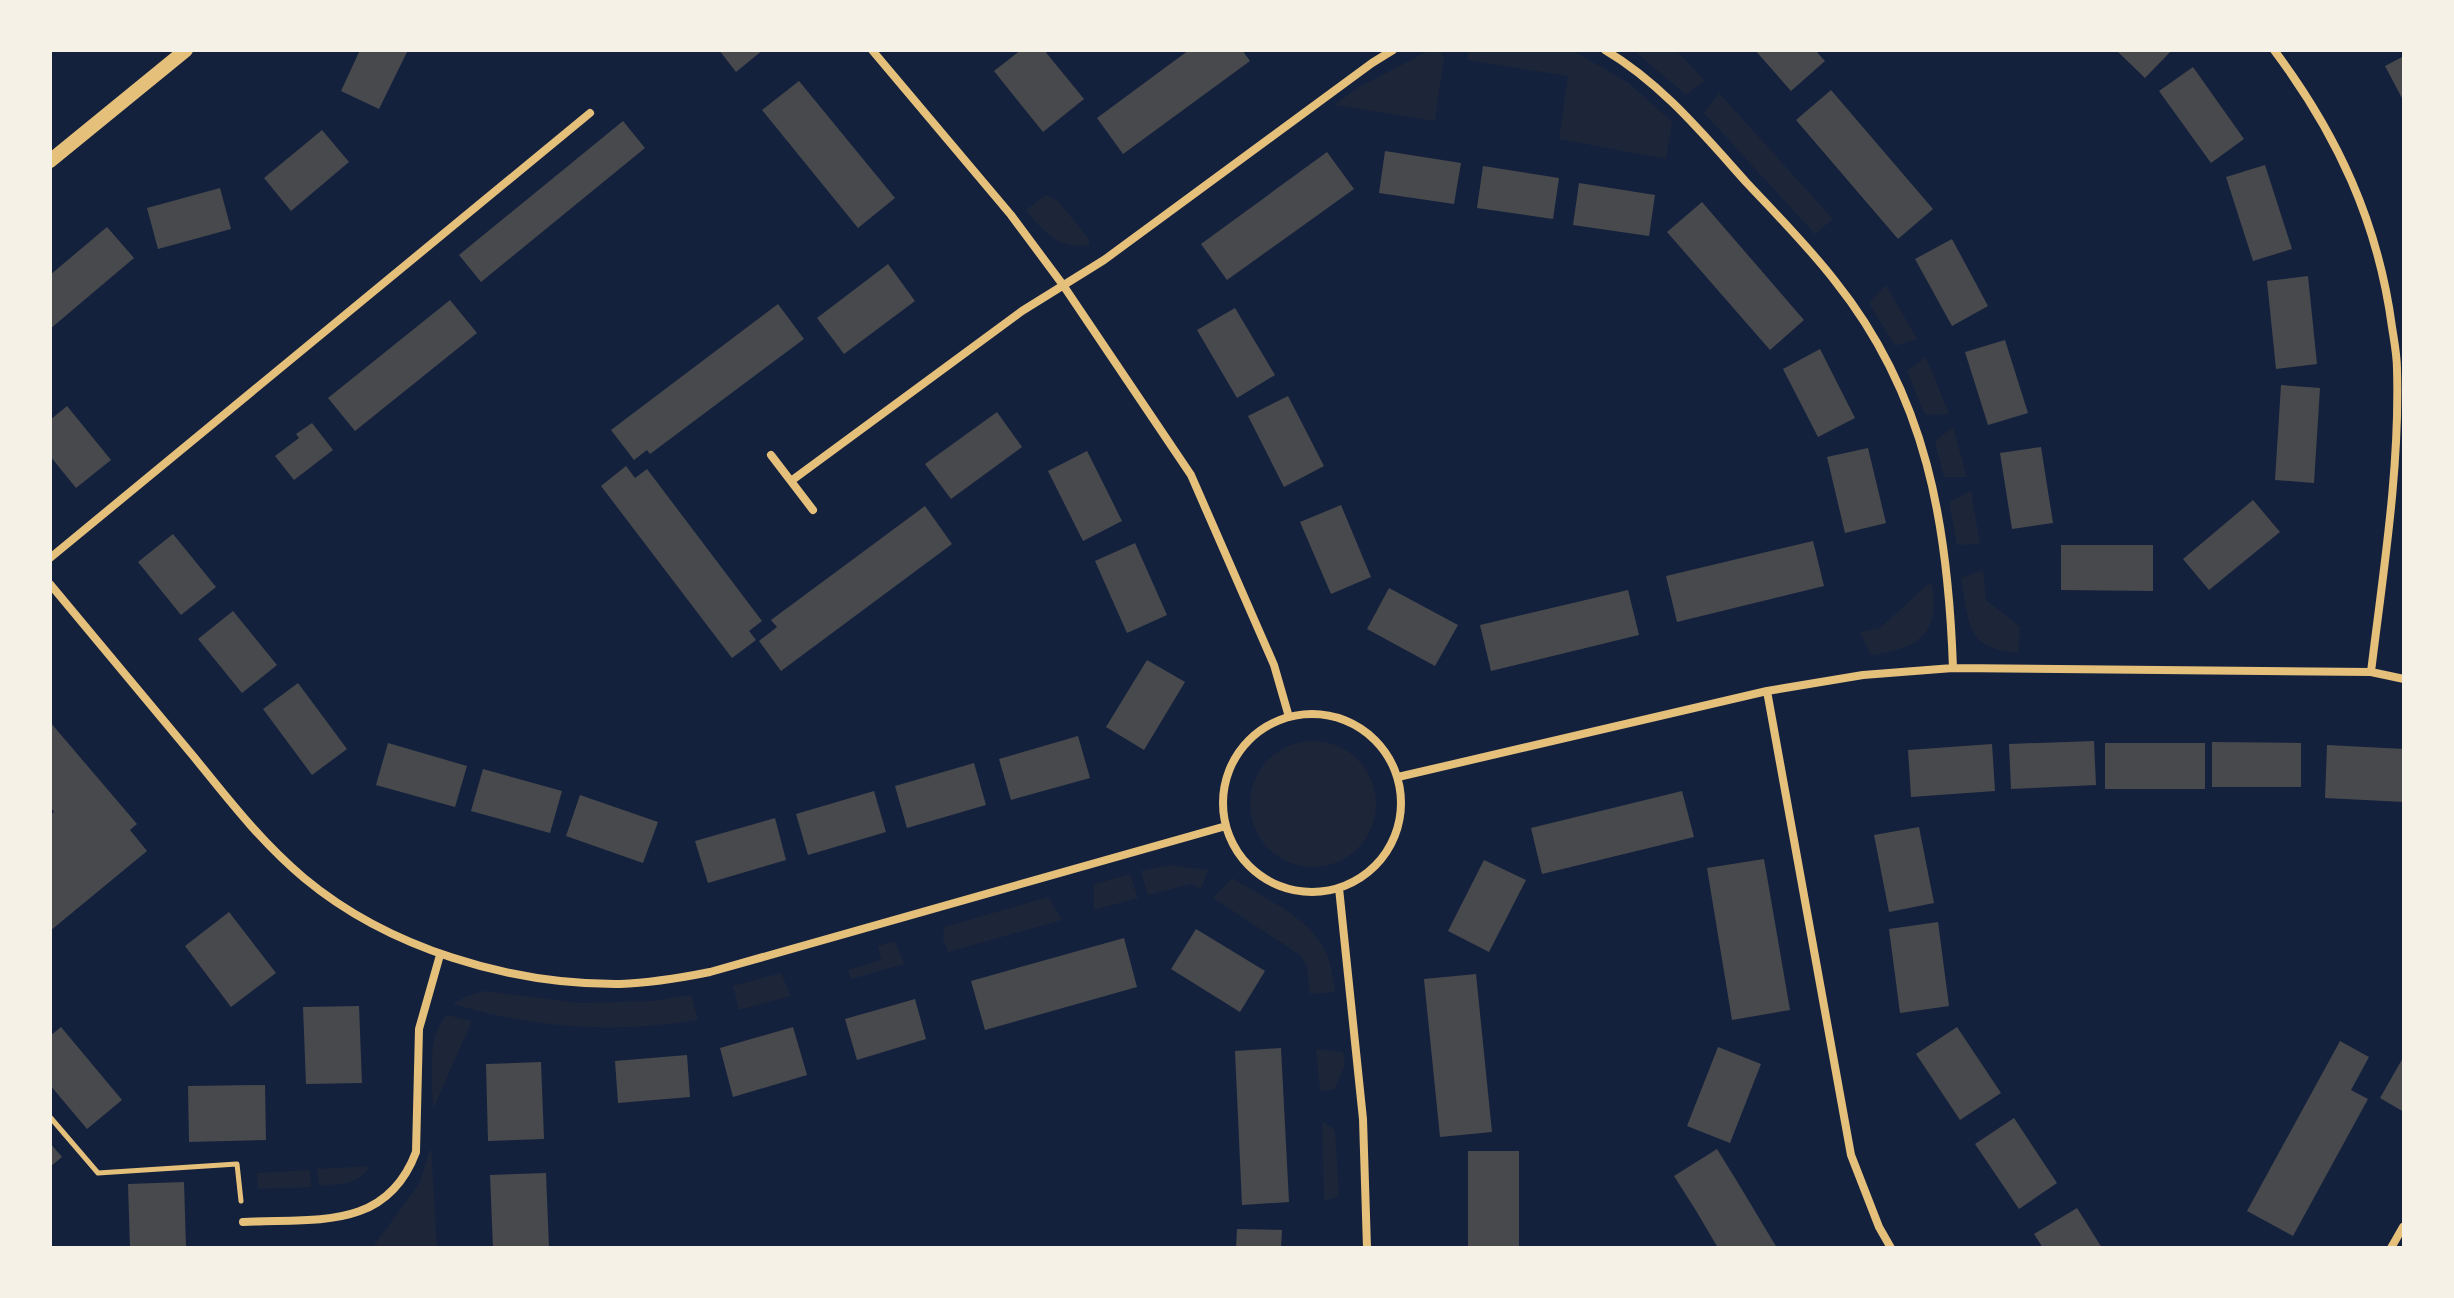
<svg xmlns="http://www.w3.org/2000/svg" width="2454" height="1298" font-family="Figtree,sans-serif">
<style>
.green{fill:#1d2539}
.building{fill:#48494c}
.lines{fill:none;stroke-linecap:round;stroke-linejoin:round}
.path{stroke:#e5c07b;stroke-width:5}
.minor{stroke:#e5c07b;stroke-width:8}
.tertiary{stroke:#e5c07b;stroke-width:14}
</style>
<rect width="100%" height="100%" fill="#14213d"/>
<path class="green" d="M 1430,50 L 1439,50 L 1444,57 L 1435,121 L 1334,105 L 1359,87 Z
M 1469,50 L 1572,50 L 1629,83 L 1672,122 L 1666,159 L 1559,139 L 1568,76 L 1467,60 Z
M 1638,50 L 1676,50 L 1705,81 L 1686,95 L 1637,53 Z
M 1719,93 L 1833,219 L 1815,234 L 1704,113 Z
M 1046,195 L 1058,201 L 1089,239 L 1089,245 C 1060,251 1042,231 1026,210 Z
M 1886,285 L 1917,339 L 1895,346 L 1869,303 Z
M 1926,357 L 1949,414 L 1925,415 L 1907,371 Z
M 1953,427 L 1967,477 L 1944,477 L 1935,441 Z
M 1971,491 L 1980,544 L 1957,545 L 1949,502 Z
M 1983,570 L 1986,600 L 2020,627 L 2018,653 C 1964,648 1970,623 1961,578 Z
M 1932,584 C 1941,635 1917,649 1871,655 L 1860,632 L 1880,628 L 1927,585 Z
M1250 804a63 63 0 1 1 126 0a63 63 0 1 1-126 0Z
M 1169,865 L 1208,870 L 1201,889 L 1191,884 L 1148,895 L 1141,871 Z
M 1130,874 L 1138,898 L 1094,910 L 1094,884 Z
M 1232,878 C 1263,898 1313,918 1327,955 C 1332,967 1333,980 1335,992 L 1310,994 L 1307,967 L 1300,955 L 1213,898 Z
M 1048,897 L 1062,920 L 948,952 L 943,939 L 944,927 Z
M 895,941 L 904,964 L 851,979 L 848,970 L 881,960 L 878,946 Z
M 781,973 L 791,996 L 739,1010 L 733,986 Z
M 484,991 L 580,1003 L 653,1001 L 691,995 L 698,1020 C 616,1034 533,1028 453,1004 L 465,997 Z
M 447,1015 L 472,1021 L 433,1109 C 433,1079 425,1037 447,1015 Z
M 1316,1049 L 1343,1052 L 1345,1063 L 1335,1089 L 1320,1091 Z
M 1322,1121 L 1335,1130 L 1339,1196 L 1324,1201 Z
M 431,1147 L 437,1248 L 372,1248 L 419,1184 Z
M 370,1166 C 359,1185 339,1184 319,1186 L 317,1169 Z
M 310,1170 L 311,1187 L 258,1189 L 257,1173 Z"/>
<path class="building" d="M 360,50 L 408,50 L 379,109 L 341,91 Z
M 719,50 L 763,50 L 736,72 Z
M 1021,50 L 1044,50 L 1084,99 L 1043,132 L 994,71 Z
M 1189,50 L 1242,50 L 1250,61 L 1123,154 L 1097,118 Z
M 1755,50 L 1815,50 L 1825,61 L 1791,91 Z
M 2116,50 L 2172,50 L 2145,78 Z
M 2404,56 L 2404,102 L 2385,66 Z
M 2193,67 L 2244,139 L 2211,163 L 2159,91 Z
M 799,81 L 895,198 L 858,228 L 762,110 Z
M 1831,90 L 1933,209 L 1898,239 L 1796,120 Z
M 623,121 L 645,148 L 481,282 L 459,255 Z
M 322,130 L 349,162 L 291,211 L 264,178 Z
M 1385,151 L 1461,163 L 1454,204 L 1379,193 Z
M 1327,152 L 1354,189 L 1227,280 L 1201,244 Z
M 2265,165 L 2292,249 L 2253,261 L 2226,177 Z
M 1483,166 L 1559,178 L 1553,219 L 1477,208 Z
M 1579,183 L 1655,195 L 1649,236 L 1573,225 Z
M 220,188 L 231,229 L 158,249 L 147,208 Z
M 1702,202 L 1804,320 L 1770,350 L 1667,232 Z
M 107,227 L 134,258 L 50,329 L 50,275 Z
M 1952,239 L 1988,306 L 1952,326 L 1915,259 Z
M 888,264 L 915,301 L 844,354 L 817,318 Z
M 2308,276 L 2317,364 L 2276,369 L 2267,281 Z
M 450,300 L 477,333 L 355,431 L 328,398 Z
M 778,304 L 804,339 L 650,454 L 647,450 L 634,460 L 611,430 Z
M 1235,308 L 1275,375 L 1237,398 L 1197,330 Z
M 2005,340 L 2028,413 L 1988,425 L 1965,352 Z
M 1820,349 L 1855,418 L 1818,437 L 1783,369 Z
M 2281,385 L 2320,388 L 2314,483 L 2275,480 Z
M 1288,396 L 1324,466 L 1284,487 L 1248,416 Z
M 67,406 L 111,460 L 76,488 L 50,456 L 50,420 Z
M 997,412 L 1022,447 L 951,499 L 925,464 Z
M 312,423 L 333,450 L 294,480 L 275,456 L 299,438 L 296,434 Z
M 2041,447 L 2053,523 L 2012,529 L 2000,453 Z
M 1868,448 L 1886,523 L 1845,533 L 1827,457 Z
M 1087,451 L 1122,521 L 1083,541 L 1048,471 Z
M 626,466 L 635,478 L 647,469 L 762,621 L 749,631 L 756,640 L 732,658 L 601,486 Z
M 2253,500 L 2280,532 L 2209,590 L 2183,559 Z
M 1341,505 L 1371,577 L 1331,594 L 1300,522 Z
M 925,506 L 952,544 L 781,671 L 759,641 L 777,627 L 771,620 Z
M 173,534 L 216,587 L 181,615 L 138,562 Z
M 1813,541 L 1824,586 L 1677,622 L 1666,576 Z
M 1135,543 L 1167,615 L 1127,633 L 1095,561 Z
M 2061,545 L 2153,545 L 2153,591 L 2061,590 Z
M 1389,588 L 1458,625 L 1435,666 L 1367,629 Z
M 1628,590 L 1639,635 L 1491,671 L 1480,625 Z
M 233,611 L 277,665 L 242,693 L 198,639 Z
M 1147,660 L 1185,682 L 1144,750 L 1106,727 Z
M 298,683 L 347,749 L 312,775 L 263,709 Z
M 50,722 L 137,824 L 130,830 L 147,851 L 50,931 L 50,815 L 54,812 L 50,806 Z
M 1078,736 L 1090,778 L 1011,800 L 999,759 Z
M 2094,741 L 2096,785 L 2011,789 L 2009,744 Z
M 2212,742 L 2301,743 L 2301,787 L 2212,787 Z
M 388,743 L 467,766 L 455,807 L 376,785 Z
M 2105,743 L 2205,743 L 2205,789 L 2105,789 Z
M 1992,744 L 1995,791 L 1911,797 L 1908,750 Z
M 2327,745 L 2404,749 L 2404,802 L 2325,798 Z
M 974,763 L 986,805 L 907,828 L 895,786 Z
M 483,769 L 562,791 L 550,833 L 471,811 Z
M 874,791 L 886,832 L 808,855 L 796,814 Z
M 1682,791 L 1694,837 L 1542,874 L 1531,828 Z
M 580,795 L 658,822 L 643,863 L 566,836 Z
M 775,818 L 786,860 L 708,883 L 695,841 Z
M 1919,827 L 1934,903 L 1889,912 L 1874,835 Z
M 1764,859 L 1790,1010 L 1732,1020 L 1707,868 Z
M 1484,860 L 1526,880 L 1489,952 L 1448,931 Z
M 229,912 L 276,973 L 231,1007 L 185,946 Z
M 1938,922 L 1949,1006 L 1900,1013 L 1889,929 Z
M 1196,929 L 1265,971 L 1240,1012 L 1171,969 Z
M 1124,938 L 1137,987 L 985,1030 L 971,981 Z
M 1476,974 L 1492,1132 L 1440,1137 L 1424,979 Z
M 915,999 L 926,1039 L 857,1060 L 845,1019 Z
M 359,1006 L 362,1083 L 306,1084 L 303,1007 Z
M 61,1027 L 122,1100 L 87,1129 L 50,1085 L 50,1036 Z
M 793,1027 L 807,1075 L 733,1097 L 720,1048 Z
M 1957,1027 L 2001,1093 L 1960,1120 L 1916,1054 Z
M 2340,1041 L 2369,1057 L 2351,1090 L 2368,1099 L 2293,1236 L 2247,1211 Z
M 1718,1047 L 1761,1064 L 1730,1143 L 1687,1126 Z
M 1281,1048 L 1289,1202 L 1242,1205 L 1235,1051 Z
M 687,1055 L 690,1097 L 618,1103 L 615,1061 Z
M 2404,1056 L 2404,1112 L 2380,1098 Z
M 541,1062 L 544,1139 L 488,1141 L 486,1064 Z
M 265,1085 L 266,1140 L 189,1142 L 188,1086 Z
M 2014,1118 L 2057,1183 L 2019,1209 L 1975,1144 Z
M 50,1143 L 62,1157 L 50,1167 Z
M 1717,1149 L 1738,1183 L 1777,1248 L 1718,1248 L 1695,1209 L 1674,1176 Z
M 1468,1151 L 1519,1151 L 1519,1248 L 1468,1248 Z
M 546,1173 L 549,1248 L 493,1248 L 490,1175 Z
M 184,1182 L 186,1248 L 130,1248 L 128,1184 Z
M 2077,1208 L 2102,1248 L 2043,1248 L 2034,1234 Z
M 1237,1229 L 1282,1230 L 1281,1248 L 1236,1248 Z"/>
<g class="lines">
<path class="path" d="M 50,1117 L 98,1173 L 237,1164 L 241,1201"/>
<path class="minor" d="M 872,50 L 1011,215 L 1063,285 L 1191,475 L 1274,665 L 1289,717
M 1605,50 C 1661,83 1703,134 1746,182 C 1776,214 1808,246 1835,281 C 1927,396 1948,525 1953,668
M 2274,50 C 2337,134 2378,222 2392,327 C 2394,340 2397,355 2397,369 C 2400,469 2383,573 2371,672
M 771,455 L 813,510
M 791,481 L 1022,311 L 1104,260 L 1372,63 L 1393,50
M 50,558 L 590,113
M 50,584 C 98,642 146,699 194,757 C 228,799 262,843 304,878 C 388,948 510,985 620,984 C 650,983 680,978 710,972 L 1226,826
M 1767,691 L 1851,1155 L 1879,1227 L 1891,1248
M1223 803a89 89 0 1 1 178 0a89 89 0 1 1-178 0Z
M 1398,777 L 1767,691 L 1863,675 L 1953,668 L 2371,672 L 2404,679
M 1339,888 L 1363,1119 L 1367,1248
M 243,1222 C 314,1218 386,1232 416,1152 L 419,1029 L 440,955
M 2391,1248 L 2403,1227"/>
<path class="tertiary" d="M 50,161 L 186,50"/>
</g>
<rect width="2454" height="1298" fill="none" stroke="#f6f1e7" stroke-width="104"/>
</svg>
